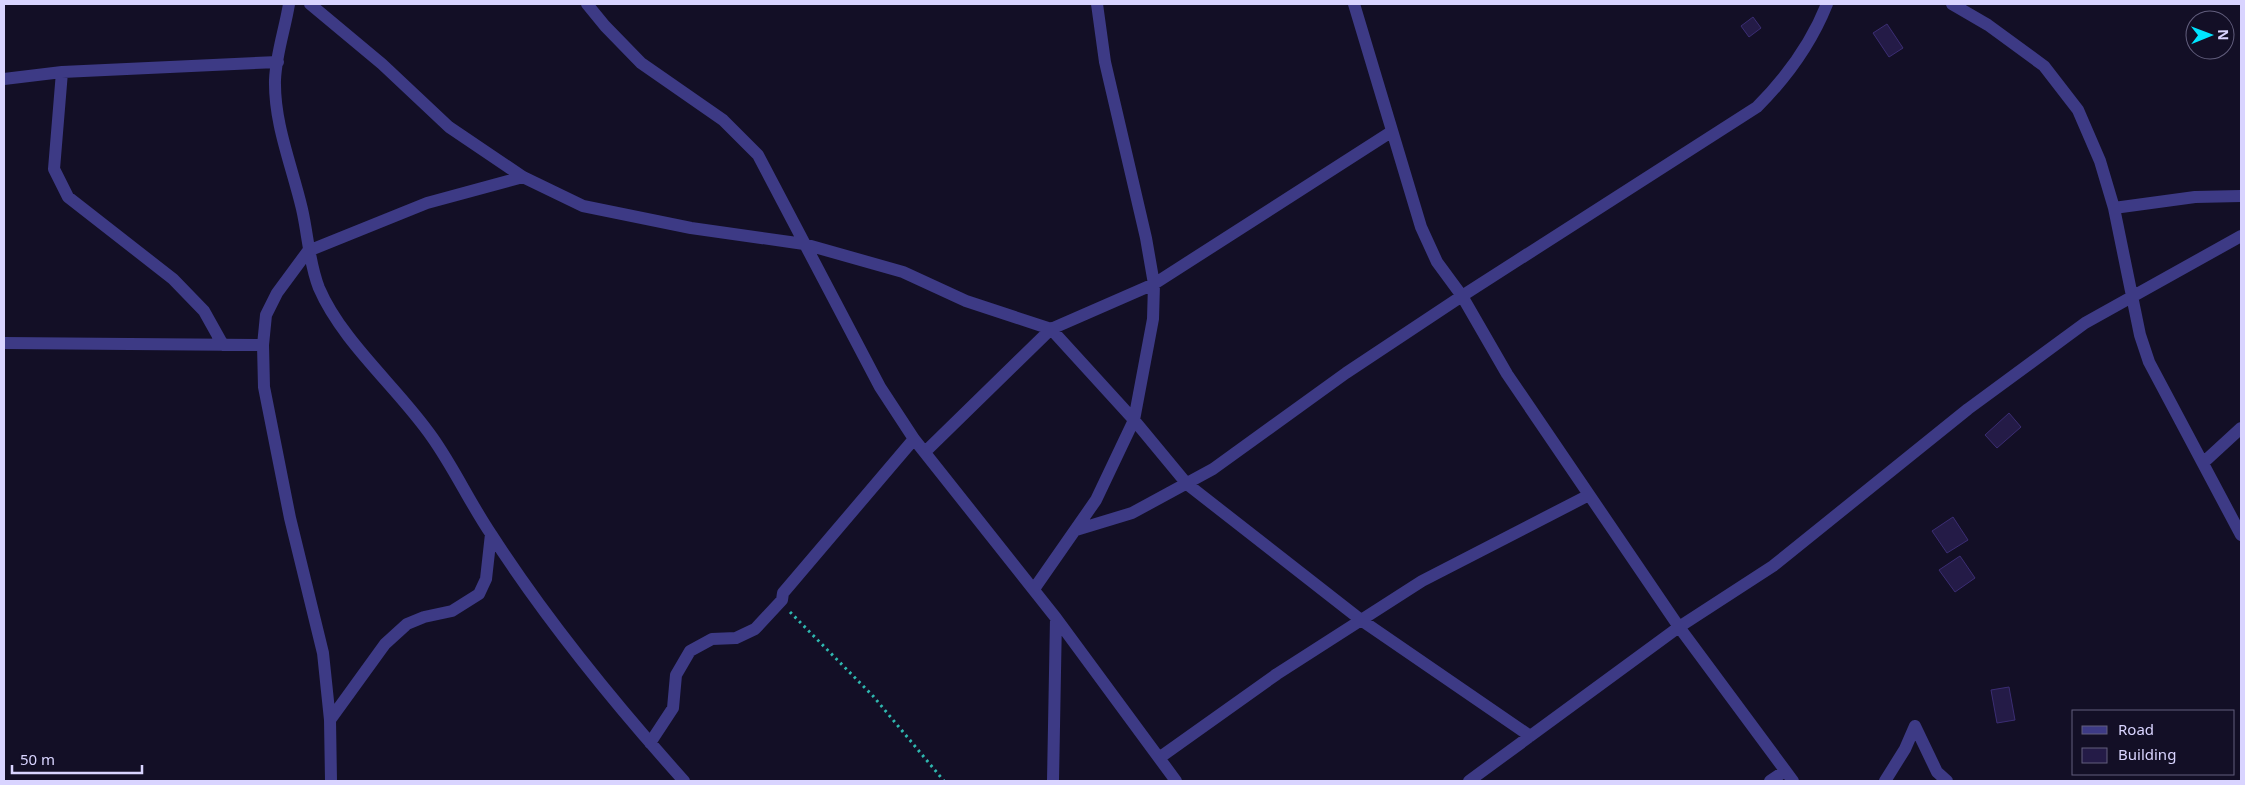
<svg xmlns="http://www.w3.org/2000/svg" width="2245" height="785" font-family="'Noto Sans',sans-serif">
<style>
.building{fill:#241b47;stroke:#3b2d73}
.lines{fill:none;stroke-linecap:round;stroke-linejoin:round}
.path{stroke:#2fb8b0;stroke-width:3;stroke-dasharray:2.5 4;stroke-linecap:butt}
.street{stroke:#3d3a85;stroke-width:12}
</style>
<rect width="100%" height="100%" fill="#130f26"/>
<path class="building" d="M 1753,17 L 1761,28 L 1749,37 L 1741,26 Z
M 1887,24 L 1903,48 L 1889,57 L 1873,33 Z
M 2009,413 L 2021,427 L 1997,448 L 1985,435 Z
M 1953,517 L 1968,540 L 1947,553 L 1932,531 Z
M 1960,556 L 1975,578 L 1955,592 L 1939,570 Z
M 2009,687 L 2015,720 L 1997,723 L 1991,690 Z"/>
<g class="lines">
<path class="path" d="M 790,612 L 873,696 L 944,781"/>
<path class="street" d="M 289,4 C 285,29 276,54 275,80 C 274,124 292,166 302,209 C 308,235 309,263 319,288 C 342,342 399,389 432,437 C 454,468 470,503 491,534 C 547,621 615,704 684,781
M 310,4 L 382,64 L 449,127 L 523,177 L 583,206 L 691,228 L 804,244 L 903,272 L 966,301 L 1051,329 L 1134,420 L 1187,484 L 1361,620 L 1530,736
M 587,4 L 605,26 L 641,63 L 723,120 L 758,155 L 880,387 L 914,439 L 1056,618 L 1176,781
M 1354,4 L 1421,227 L 1437,262 L 1462,296 L 1507,374 L 1679,627 L 1469,781
M 1952,4 L 1988,25 L 2044,66 L 2078,110 L 2100,161 L 2114,208 L 2140,335 L 2149,362 L 2241,535
M 62,72 L 54,169 L 68,197 L 173,279 L 204,311 L 223,345
M 4,79 L 62,72 L 278,62
M 2114,208 L 2195,197 L 2241,196
M 4,343 L 263,345
M 925,452 L 1051,329 L 1154,284 L 1391,132
M 2204,462 L 2241,428
M 1076,530 L 1132,513 L 1213,469 L 1346,373 L 1462,296 L 1757,107 C 1788,76 1811,44 1827,4
M 1034,589 L 1096,500 L 1134,420 L 1153,319 L 1154,284 L 1146,238 L 1105,62 L 1097,4
M 330,720 L 385,644 L 407,624 L 424,617 L 452,611 L 479,594 L 486,579 L 491,534
M 1915,726 L 1937,772 L 1947,781
M 650,743 L 673,708 L 676,675 L 690,651 L 712,639 L 736,638 L 755,629 L 782,600 L 783,593 L 914,439
M 1159,758 L 1277,674 L 1422,581 L 1589,495
M 331,781 L 330,720 L 323,653 L 290,518 L 264,387 L 263,345 L 266,315 L 277,293 L 308,251 L 427,203 L 523,177
M 1053,781 L 1056,618
M 1770,781 L 1785,771
M 1793,781 L 1679,627 L 1773,566 L 1968,409 L 2085,323 L 2241,236
M 1885,781 L 1905,749 L 1915,726"/>
</g>
<rect width="2245" height="785" fill="none" stroke="#d9d4ff" stroke-width="10"/>
<rect x="2072" y="710" width="162" height="65" fill="#130f26" stroke="#625e7d"/>
<rect x="2082" y="726" width="25" height="8" fill="#3d3a85" stroke="#625e7d"/>
<text x="2118" y="735" font-size="15" fill="#d9d4ff">Road</text>
<rect x="2082" y="748" width="25" height="15" fill="#241b47" stroke="#625e7d"/>
<text x="2118" y="760" font-size="15" fill="#d9d4ff">Building</text>
<g transform="translate(2210 35) rotate(89)"><circle r="24" fill="#130f26" stroke="#625e7d"/>
<path d="M0-4L9 19L0 12L-9 19Z" fill="#00e5ff"/>
<text y="-8" font-size="14" font-weight="bold" text-anchor="middle" fill="#d9d4ff">N</text>
</g>
<path d="M12 765v8h130v-8" fill="none" stroke="#d9d4ff" stroke-width="2.5"/>
<text x="20" y="765" font-size="15" fill="#d9d4ff" stroke="#130f26" stroke-width="4" paint-order="stroke">50 m</text>
</svg>
